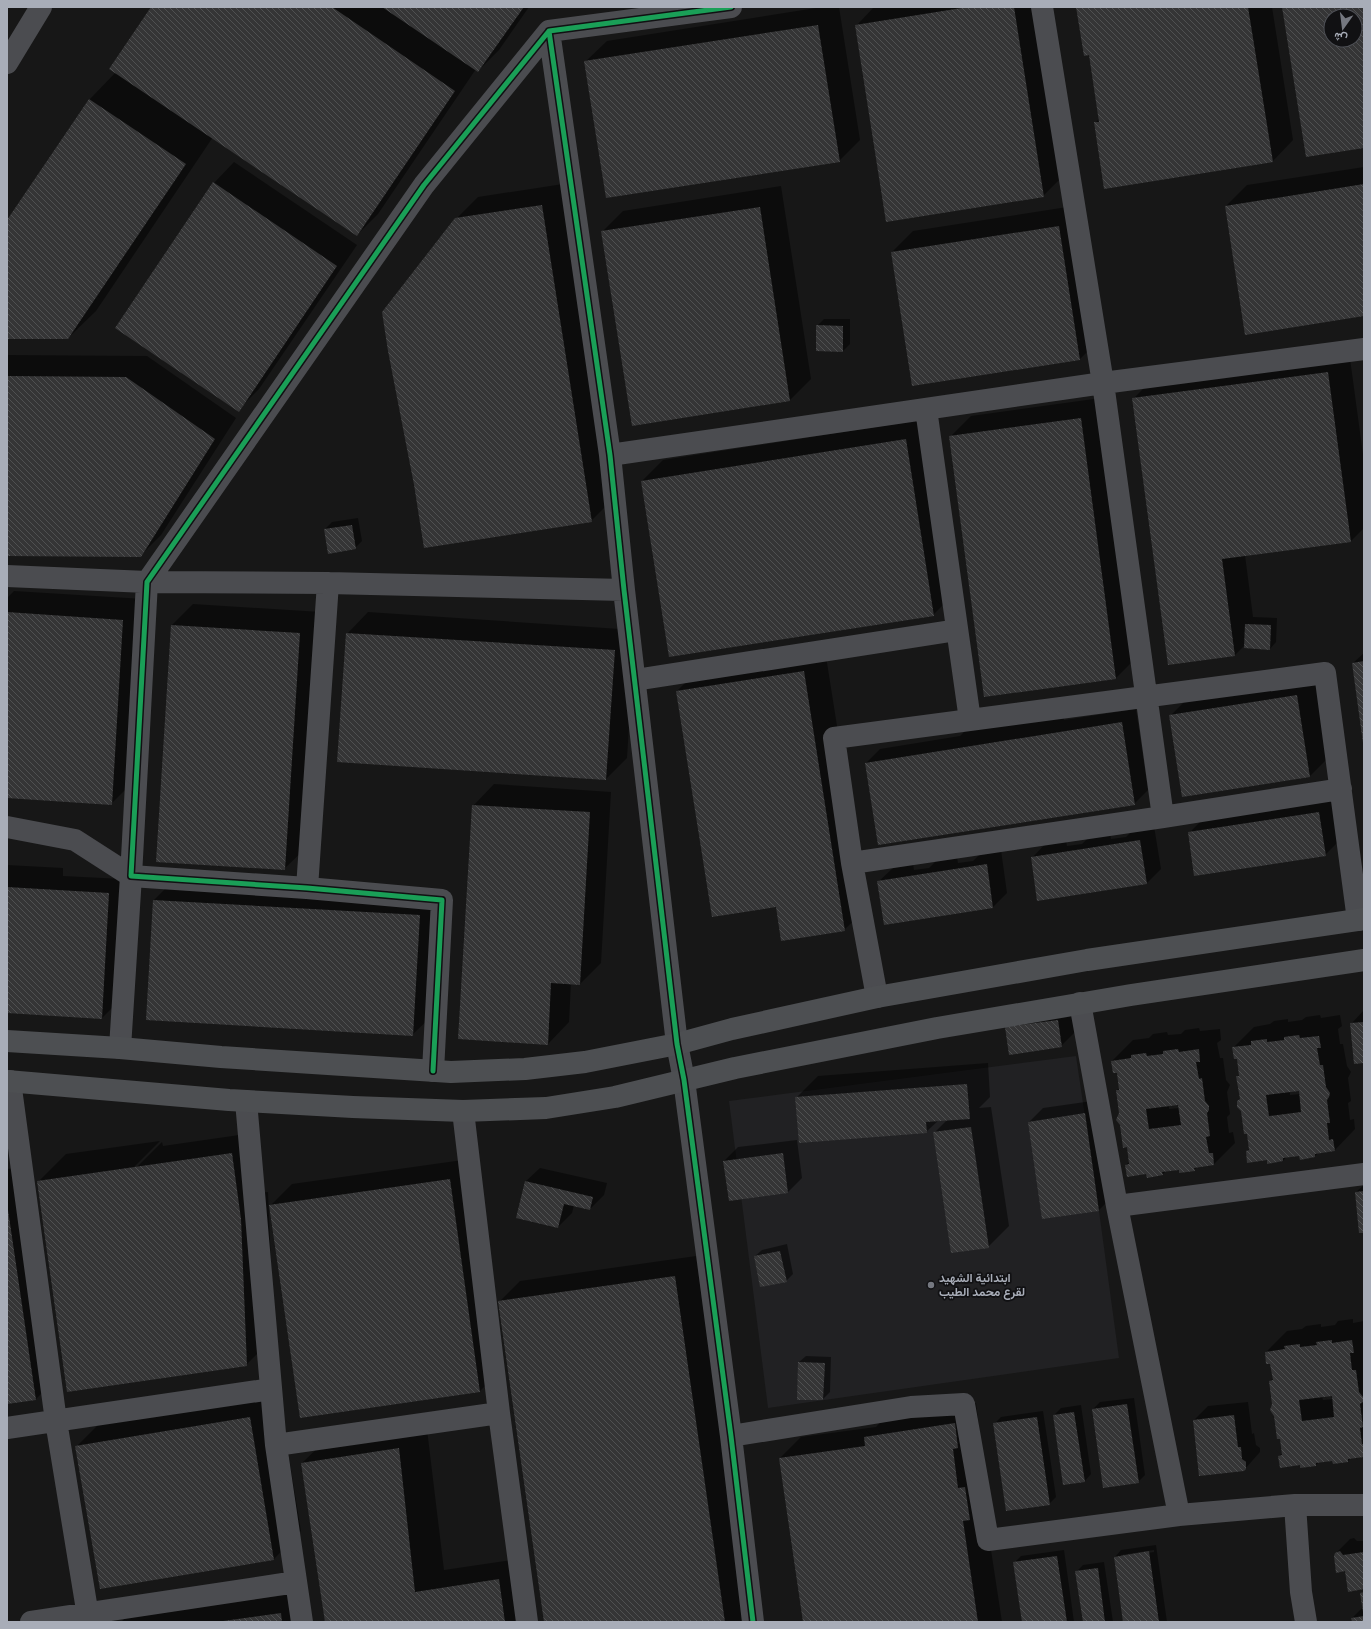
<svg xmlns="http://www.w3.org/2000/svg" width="1371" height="1629" font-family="'DM Sans',Vazirmatn,sans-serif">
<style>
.built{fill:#212123}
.shadow{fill:#0007;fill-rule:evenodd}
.building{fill:url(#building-back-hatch);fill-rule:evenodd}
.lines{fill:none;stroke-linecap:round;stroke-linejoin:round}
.minor{stroke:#4b4c50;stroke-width:22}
.major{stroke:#4d4f52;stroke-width:22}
.cycleway-casing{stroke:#111113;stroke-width:8}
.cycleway{stroke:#1a9f57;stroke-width:5}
.poi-dot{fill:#757880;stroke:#111113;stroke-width:1.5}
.labels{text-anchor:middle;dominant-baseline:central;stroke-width:3.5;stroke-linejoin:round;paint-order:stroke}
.poi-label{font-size:12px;font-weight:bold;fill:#a8adb8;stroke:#111113;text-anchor:start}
</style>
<defs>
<pattern id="building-back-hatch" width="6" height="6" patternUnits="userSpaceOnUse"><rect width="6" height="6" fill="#353536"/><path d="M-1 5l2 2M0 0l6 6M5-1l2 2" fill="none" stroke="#4f5051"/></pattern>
</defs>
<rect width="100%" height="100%" fill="#171717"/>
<path class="built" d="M 1076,1056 L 1099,1211 L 1119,1358 L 768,1408 L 729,1101 Z"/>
<path class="shadow" d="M 152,7 L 529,7 L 499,50 L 478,71 L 476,69 L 378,214 L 357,235 L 213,137 L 96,311 L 68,338 L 7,338 L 7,221 L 90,99 L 116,72 Z
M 822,7 L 839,7 L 860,140 L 839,161 L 585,62 L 607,41 Z
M 874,7 L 1038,7 L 1064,175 L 1043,196 L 857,25 Z
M 1077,7 L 1272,7 L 1293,140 L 1272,162 L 1095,123 L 1100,118 L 1090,54 Z
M 234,162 L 357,245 L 259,389 L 238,410 L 214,183 Z
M 1364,167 L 1364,316 L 1226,206 L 1247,185 Z
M 563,184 L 612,500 L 591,521 L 425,547 L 383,312 L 456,219 L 478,197 Z
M 781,186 L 811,379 L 790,400 L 602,232 L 623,211 Z
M 1080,205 L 1101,338 L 1080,359 L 892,252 L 913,231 Z
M 824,319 L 850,319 L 850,344 L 843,351 L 817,326 Z
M 1349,351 L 1364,462 L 1364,528 L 1351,541 L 1245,555 L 1253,617 L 1277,618 L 1276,642 L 1270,649 L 1245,645 L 1235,655 L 1133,399 L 1154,378 Z
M 7,355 L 147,356 L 236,418 L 161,535 L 140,556 L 7,555 Z
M 1101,398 L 1137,657 L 1116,678 L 950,437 L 971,416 Z
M 927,419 L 954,594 L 933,615 L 642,481 L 663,460 Z
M 358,518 L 362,541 L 355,548 L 325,529 L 332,522 Z
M 14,591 L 144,599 L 132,783 L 111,804 L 7,797 L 7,598 Z
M 193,604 L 321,612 L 306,848 L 284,869 L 157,861 L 172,625 Z
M 368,612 L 635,630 L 627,758 L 606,779 L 347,634 Z
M 825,650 L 866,909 L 844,930 L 677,691 L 698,670 Z
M 1364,653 L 1364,742 L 1353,663 Z
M 1318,674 L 1331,755 L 1310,776 L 1170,716 L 1184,702 Z
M 1136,709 L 1148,790 L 1134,804 L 866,763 L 880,749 L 960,736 L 967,729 L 1063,714 L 1064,720 Z
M 494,784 L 611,792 L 601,963 L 580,984 L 571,983 L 569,1022 L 548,1044 L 473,806 Z
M 1333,798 L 1339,841 L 1325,855 L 1189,833 L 1203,819 Z
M 1154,826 L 1161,869 L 1147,883 L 1032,858 L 1046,843 L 1066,840 L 1067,846 L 1082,844 L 1089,837 L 1110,833 L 1111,839 L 1126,837 L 1133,830 Z
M 1001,850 L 1007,893 L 993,907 L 972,910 L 878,882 L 893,868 L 913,864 L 914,870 L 929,868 L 936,861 L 957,857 L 958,863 L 973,861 L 980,854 Z
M 7,865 L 63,868 L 63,876 L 123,879 L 123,997 L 102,1018 L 7,1012 Z
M 175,879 L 441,895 L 434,1014 L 412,1035 L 154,900 Z
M 1071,1006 L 1075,1032 L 1061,1046 L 1006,1028 Z
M 1364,1010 L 1364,1062 L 1351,1024 Z
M 1320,1015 L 1321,1018 L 1340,1015 L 1342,1026 L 1338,1029 L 1340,1044 L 1343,1044 L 1347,1066 L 1351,1072 L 1348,1078 L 1351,1101 L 1348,1103 L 1350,1120 L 1354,1119 L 1355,1129 L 1334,1151 L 1318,1153 L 1315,1156 L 1300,1155 L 1286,1157 L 1283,1161 L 1268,1159 L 1247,1151 L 1250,1148 L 1237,1077 L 1240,1074 L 1238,1058 L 1233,1048 L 1254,1027 L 1270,1024 L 1274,1021 L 1288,1019 L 1288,1022 L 1302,1020 L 1306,1017 ZM 1299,1090 L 1300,1094 L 1290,1095 L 1290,1091 Z
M 1199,1028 L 1200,1031 L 1220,1029 L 1221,1040 L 1217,1043 L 1220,1058 L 1223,1058 L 1226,1080 L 1230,1085 L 1227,1092 L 1230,1114 L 1227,1117 L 1229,1133 L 1233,1132 L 1235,1143 L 1214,1164 L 1198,1166 L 1194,1170 L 1179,1169 L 1166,1171 L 1162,1175 L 1126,1165 L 1130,1161 L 1128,1146 L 1120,1113 L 1117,1090 L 1120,1087 L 1118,1072 L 1112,1061 L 1133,1040 L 1149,1038 L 1153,1034 L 1167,1032 L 1168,1035 L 1181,1034 L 1185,1030 ZM 1179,1104 L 1179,1108 L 1169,1109 L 1169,1105 Z
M 988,1063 L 990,1097 L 979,1108 L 991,1107 L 1009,1226 L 988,1247 L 934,1133 L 947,1120 L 939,1120 L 926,1132 L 796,1098 L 818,1076 Z
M 1099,1100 L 1113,1196 L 1099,1210 L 1029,1122 L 1043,1108 Z
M 253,1133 L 261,1193 L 268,1192 L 274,1337 L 246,1365 L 38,1182 L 66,1154 L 160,1141 L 131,1170 L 132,1172 L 162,1142 L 163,1146 Z
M 797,1140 L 802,1178 L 788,1192 L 724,1161 L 738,1147 Z
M 470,1159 L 501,1370 L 480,1391 L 271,1205 L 292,1184 Z
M 26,1167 L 57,1378 L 36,1399 L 7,1403 L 7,1169 Z
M 540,1168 L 607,1183 L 604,1195 L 590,1209 L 574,1205 L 572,1213 L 558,1227 L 525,1182 Z
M 1364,1185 L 1364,1232 L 1356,1192 Z
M 787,1244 L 793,1274 L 786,1281 L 755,1256 L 762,1250 Z
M 696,1256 L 748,1622 L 545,1622 L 499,1302 L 520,1281 Z
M 1353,1319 L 1353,1323 L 1364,1321 L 1364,1456 L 1352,1457 L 1348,1461 L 1333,1460 L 1319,1462 L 1316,1465 L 1301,1464 L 1279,1456 L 1283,1453 L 1273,1404 L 1270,1381 L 1273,1379 L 1271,1362 L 1266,1352 L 1287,1331 L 1302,1329 L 1306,1326 L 1321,1324 L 1321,1327 L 1335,1325 L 1338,1321 ZM 1332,1395 L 1333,1399 L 1323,1400 L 1322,1396 Z
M 806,1356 L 831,1357 L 830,1392 L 823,1399 L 799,1362 Z
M 278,1390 L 301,1531 L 274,1559 L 76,1447 L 104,1419 Z
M 1134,1398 L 1145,1475 L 1138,1482 L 1093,1409 L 1100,1402 Z
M 1248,1402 L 1252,1434 L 1254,1433 L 1256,1445 L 1260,1448 L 1260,1452 L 1244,1470 L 1194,1420 L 1208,1406 Z
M 976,1403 L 979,1426 L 984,1504 L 1002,1622 L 804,1622 L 780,1458 L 801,1437 L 876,1427 L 886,1416 Z
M 1081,1405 L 1091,1474 L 1085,1481 L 1054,1415 L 1061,1408 Z
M 1043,1411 L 1056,1497 L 1049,1504 L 994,1424 L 1001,1417 Z
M 426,1421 L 444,1570 L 519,1559 L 529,1622 L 326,1622 L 302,1463 L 330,1436 Z
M 1354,1538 L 1357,1541 L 1364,1541 L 1364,1589 L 1346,1570 L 1336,1553 L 1350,1539 Z
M 1156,1545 L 1167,1622 L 1124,1622 L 1115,1557 L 1121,1550 ZM 1154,1550 L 1154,1552 L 1121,1557 L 1121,1555 Z
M 1064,1550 L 1074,1622 L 1023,1622 L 1014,1563 L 1021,1556 Z
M 1104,1562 L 1113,1622 L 1084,1622 L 1077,1571 L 1083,1565 Z
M 1364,1591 L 1364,1622 L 1353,1622 L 1352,1618 L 1363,1607 L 1361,1594 Z
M 302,1593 L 306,1622 L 121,1622 L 127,1616 Z"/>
<path class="building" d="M 151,7 L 332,7 L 455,91 L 357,236 L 109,69 Z
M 382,7 L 524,7 L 478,72 Z
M 968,7 L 1014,7 L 1044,197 L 886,222 L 855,25 Z
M 1076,7 L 1248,7 L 1273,162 L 1104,189 L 1094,122 L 1099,122 L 1089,55 L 1084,56 Z
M 1282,7 L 1364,7 L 1364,148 L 1306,157 ZM 1331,16 L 1355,16 L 1355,40 L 1331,40 Z
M 818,25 L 840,162 L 606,198 L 584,61 Z
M 89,99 L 186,164 L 68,339 L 7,339 L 7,220 Z
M 213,182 L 337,266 L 239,412 L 115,328 Z
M 1364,184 L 1364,316 L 1245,335 L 1225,206 Z
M 542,205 L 592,522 L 424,548 L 414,485 L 388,351 L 382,312 L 455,218 Z
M 760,207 L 790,401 L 632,426 L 601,231 Z
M 1059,226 L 1080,360 L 912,386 L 891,252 Z
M 816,325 L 843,326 L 843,352 L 816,351 Z
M 1328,372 L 1351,542 L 1222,559 L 1235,656 L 1168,665 L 1132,398 Z
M 7,376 L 126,377 L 215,439 L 141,557 L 7,556 Z
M 1081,418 L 1116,679 L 984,697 L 949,436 Z
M 906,439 L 934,616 L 669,657 L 641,481 Z
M 352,525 L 356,549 L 328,554 L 324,529 Z
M 7,612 L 123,620 L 112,805 L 7,798 Z
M 1245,624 L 1271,625 L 1270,650 L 1244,648 Z
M 171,625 L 300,633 L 285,870 L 156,862 Z
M 346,633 L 615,650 L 606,780 L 337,762 Z
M 1364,661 L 1364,743 L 1363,743 L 1352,663 Z
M 804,671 L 845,931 L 781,941 L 776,907 L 712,917 L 676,691 Z
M 1297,695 L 1310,777 L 1182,797 L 1169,715 Z
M 1122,722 L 1135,805 L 878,845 L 865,763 Z
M 472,805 L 590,812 L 580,985 L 551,983 L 548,1045 L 458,1039 Z
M 1319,812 L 1326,856 L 1194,876 L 1188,832 Z
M 1140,840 L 1147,884 L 1037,901 L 1031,857 Z
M 987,864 L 993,908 L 884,925 L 877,881 Z
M 7,887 L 109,893 L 102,1019 L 7,1013 Z
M 153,900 L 420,915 L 413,1036 L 146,1020 Z
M 1058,1020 L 1062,1047 L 1009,1055 L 1005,1027 Z
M 1364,1022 L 1364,1063 L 1354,1064 L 1350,1023 Z
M 1299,1035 L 1300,1038 L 1319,1036 L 1321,1048 L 1317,1048 L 1320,1065 L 1323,1065 L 1326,1087 L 1330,1093 L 1329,1097 L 1327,1100 L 1330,1123 L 1327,1123 L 1329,1140 L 1333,1139 L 1335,1151 L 1315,1154 L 1315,1157 L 1300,1160 L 1299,1156 L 1283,1158 L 1283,1161 L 1267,1164 L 1267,1160 L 1247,1163 L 1246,1151 L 1249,1150 L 1247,1134 L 1244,1134 L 1241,1111 L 1237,1107 L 1237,1101 L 1240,1099 L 1236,1076 L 1239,1076 L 1237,1059 L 1234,1059 L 1232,1047 L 1251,1045 L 1251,1041 L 1267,1039 L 1267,1042 L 1284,1040 L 1284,1037 ZM 1299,1091 L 1301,1112 L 1269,1116 L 1266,1095 Z
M 1178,1049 L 1179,1052 L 1199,1049 L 1200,1062 L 1196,1062 L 1199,1079 L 1202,1078 L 1205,1101 L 1209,1106 L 1209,1110 L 1207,1113 L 1210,1136 L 1206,1137 L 1209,1153 L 1213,1153 L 1214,1165 L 1194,1168 L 1195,1171 L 1179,1173 L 1179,1170 L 1162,1172 L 1163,1175 L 1147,1178 L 1146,1174 L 1127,1177 L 1125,1165 L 1129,1164 L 1127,1147 L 1123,1148 L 1120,1125 L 1116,1120 L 1119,1113 L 1116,1090 L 1119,1090 L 1117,1073 L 1113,1073 L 1111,1061 L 1131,1058 L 1131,1055 L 1146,1053 L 1147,1056 L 1163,1054 L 1163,1051 ZM 1178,1105 L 1181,1125 L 1149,1129 L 1146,1109 Z
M 967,1084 L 970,1119 L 926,1122 L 927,1133 L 799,1143 L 795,1097 Z
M 1085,1113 L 1099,1211 L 1042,1219 L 1028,1122 Z
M 971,1127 L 989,1248 L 951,1253 L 933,1132 Z
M 232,1153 L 241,1219 L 247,1366 L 67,1392 L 37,1181 Z
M 783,1153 L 788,1193 L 729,1201 L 723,1161 Z
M 450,1179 L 480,1392 L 300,1418 L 269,1205 Z
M 525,1181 L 593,1197 L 590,1210 L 564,1204 L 558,1228 L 516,1218 Z
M 1364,1191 L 1364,1233 L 1359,1233 L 1355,1192 Z
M 7,1203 L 36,1400 L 7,1404 Z
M 780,1251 L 787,1282 L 760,1287 L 754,1256 Z
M 675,1276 L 725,1622 L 544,1622 L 498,1301 Z
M 1332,1340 L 1332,1343 L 1352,1340 L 1354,1353 L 1350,1353 L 1352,1370 L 1356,1370 L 1359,1392 L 1363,1397 L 1363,1402 L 1360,1404 L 1363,1427 L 1360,1428 L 1362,1444 L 1364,1444 L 1364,1457 L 1348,1459 L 1348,1462 L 1333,1464 L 1332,1461 L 1316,1463 L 1316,1466 L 1300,1468 L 1300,1465 L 1280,1468 L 1278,1456 L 1282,1455 L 1280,1439 L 1277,1439 L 1274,1416 L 1270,1410 L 1272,1404 L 1269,1381 L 1273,1380 L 1270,1364 L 1266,1364 L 1265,1352 L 1285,1349 L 1284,1346 L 1300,1344 L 1300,1347 L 1317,1345 L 1316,1342 ZM 1332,1396 L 1334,1417 L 1302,1421 L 1299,1400 Z
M 798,1362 L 825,1363 L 823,1400 L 797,1400 Z
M 1127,1404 L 1139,1483 L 1103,1488 L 1092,1409 Z
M 1074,1412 L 1085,1482 L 1063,1485 L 1053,1415 Z
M 1234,1415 L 1238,1447 L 1241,1447 L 1242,1459 L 1246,1462 L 1246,1469 L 1244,1471 L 1199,1476 L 1193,1420 Z
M 250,1417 L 274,1560 L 100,1589 L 75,1446 Z
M 1037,1417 L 1050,1505 L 1006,1511 L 993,1423 Z
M 955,1423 L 958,1448 L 953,1449 L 958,1488 L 965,1487 L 970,1520 L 963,1521 L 978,1622 L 803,1622 L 779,1458 L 865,1446 L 864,1437 Z
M 399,1448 L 415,1592 L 499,1579 L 505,1622 L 325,1622 L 301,1463 Z
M 1149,1551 L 1159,1622 L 1123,1622 L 1114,1557 Z
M 1340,1551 L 1343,1555 L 1364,1552 L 1364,1589 L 1348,1592 L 1345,1571 L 1336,1573 L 1334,1556 L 1335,1553 Z
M 1057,1556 L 1067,1622 L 1022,1622 L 1013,1562 Z
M 1098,1568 L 1105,1622 L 1083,1622 L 1075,1571 Z
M 1364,1592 L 1364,1612 L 1363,1612 L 1360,1593 Z
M 281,1613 L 282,1622 L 223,1622 L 223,1621 Z
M 1364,1616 L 1364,1622 L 1352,1622 L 1351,1618 Z"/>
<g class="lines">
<path class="minor" d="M 1042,7 L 1103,383 L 1163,817
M 549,31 L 610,455 L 624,590 L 677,1044 L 684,1080 L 731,1436 L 753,1622
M 7,63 L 41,7
M 926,409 L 970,720
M 610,455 L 1103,383 L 1364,349
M 7,576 L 147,582 L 328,583 L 624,590
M 635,680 L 957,630
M 7,827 L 75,840 L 131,876 L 120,1048
M 852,863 L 1163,817 L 1341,789
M 307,888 L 328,583
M 877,997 L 852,863 L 834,738 L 1325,673 L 1358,920
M 1080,1003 L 1117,1206 L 1179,1515
M 433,1071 L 442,900 L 307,888 L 131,876 L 147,582 L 424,185 L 549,31 L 731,7
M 10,1081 L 56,1421 L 89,1622
M 246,1101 L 276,1445 L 302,1622
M 463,1111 L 499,1413 L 527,1622
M 1117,1206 L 1364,1174
M 7,1428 L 271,1389
M 731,1436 L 911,1407 L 964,1404 L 988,1540 L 1179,1515 L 1295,1505 L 1364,1505
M 276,1445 L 499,1413
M 1295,1505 L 1301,1592 L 1306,1622
M 31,1622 L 296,1582"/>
<path class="major" d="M 7,1041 L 120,1048 L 221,1057 L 451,1072 L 525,1069 L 585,1062 L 677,1044 L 732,1029 L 877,997 L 1087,960 L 1364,919
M 7,1081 L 229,1100 L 353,1107 L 463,1111 L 546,1108 L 615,1097 L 735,1068 L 937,1028 L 1131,995 L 1364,960"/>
<defs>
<path id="cycleway" d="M 549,31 L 610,455 L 624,590 L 677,1044 L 684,1080 L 731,1436 L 753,1622
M 433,1071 L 442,900 L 307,888 L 131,876 L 147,582 L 424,185 L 549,31 L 731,7"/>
</defs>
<use href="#cycleway" class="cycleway-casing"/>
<use href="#cycleway" class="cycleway"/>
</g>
<circle class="poi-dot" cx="931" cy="1285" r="4"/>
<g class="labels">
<g class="poi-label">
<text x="939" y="1278">ابتدائية الشهيد<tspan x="939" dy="14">لقرع محمد الطيب</tspan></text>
</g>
</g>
<rect width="1371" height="1629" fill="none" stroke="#a8adb8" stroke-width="16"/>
<g transform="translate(1343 28) rotate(194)"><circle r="19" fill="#111113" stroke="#4d4f55"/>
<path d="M0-3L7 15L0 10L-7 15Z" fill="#757880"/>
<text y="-6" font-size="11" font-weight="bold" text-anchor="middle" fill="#a8adb8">ش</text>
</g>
</svg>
